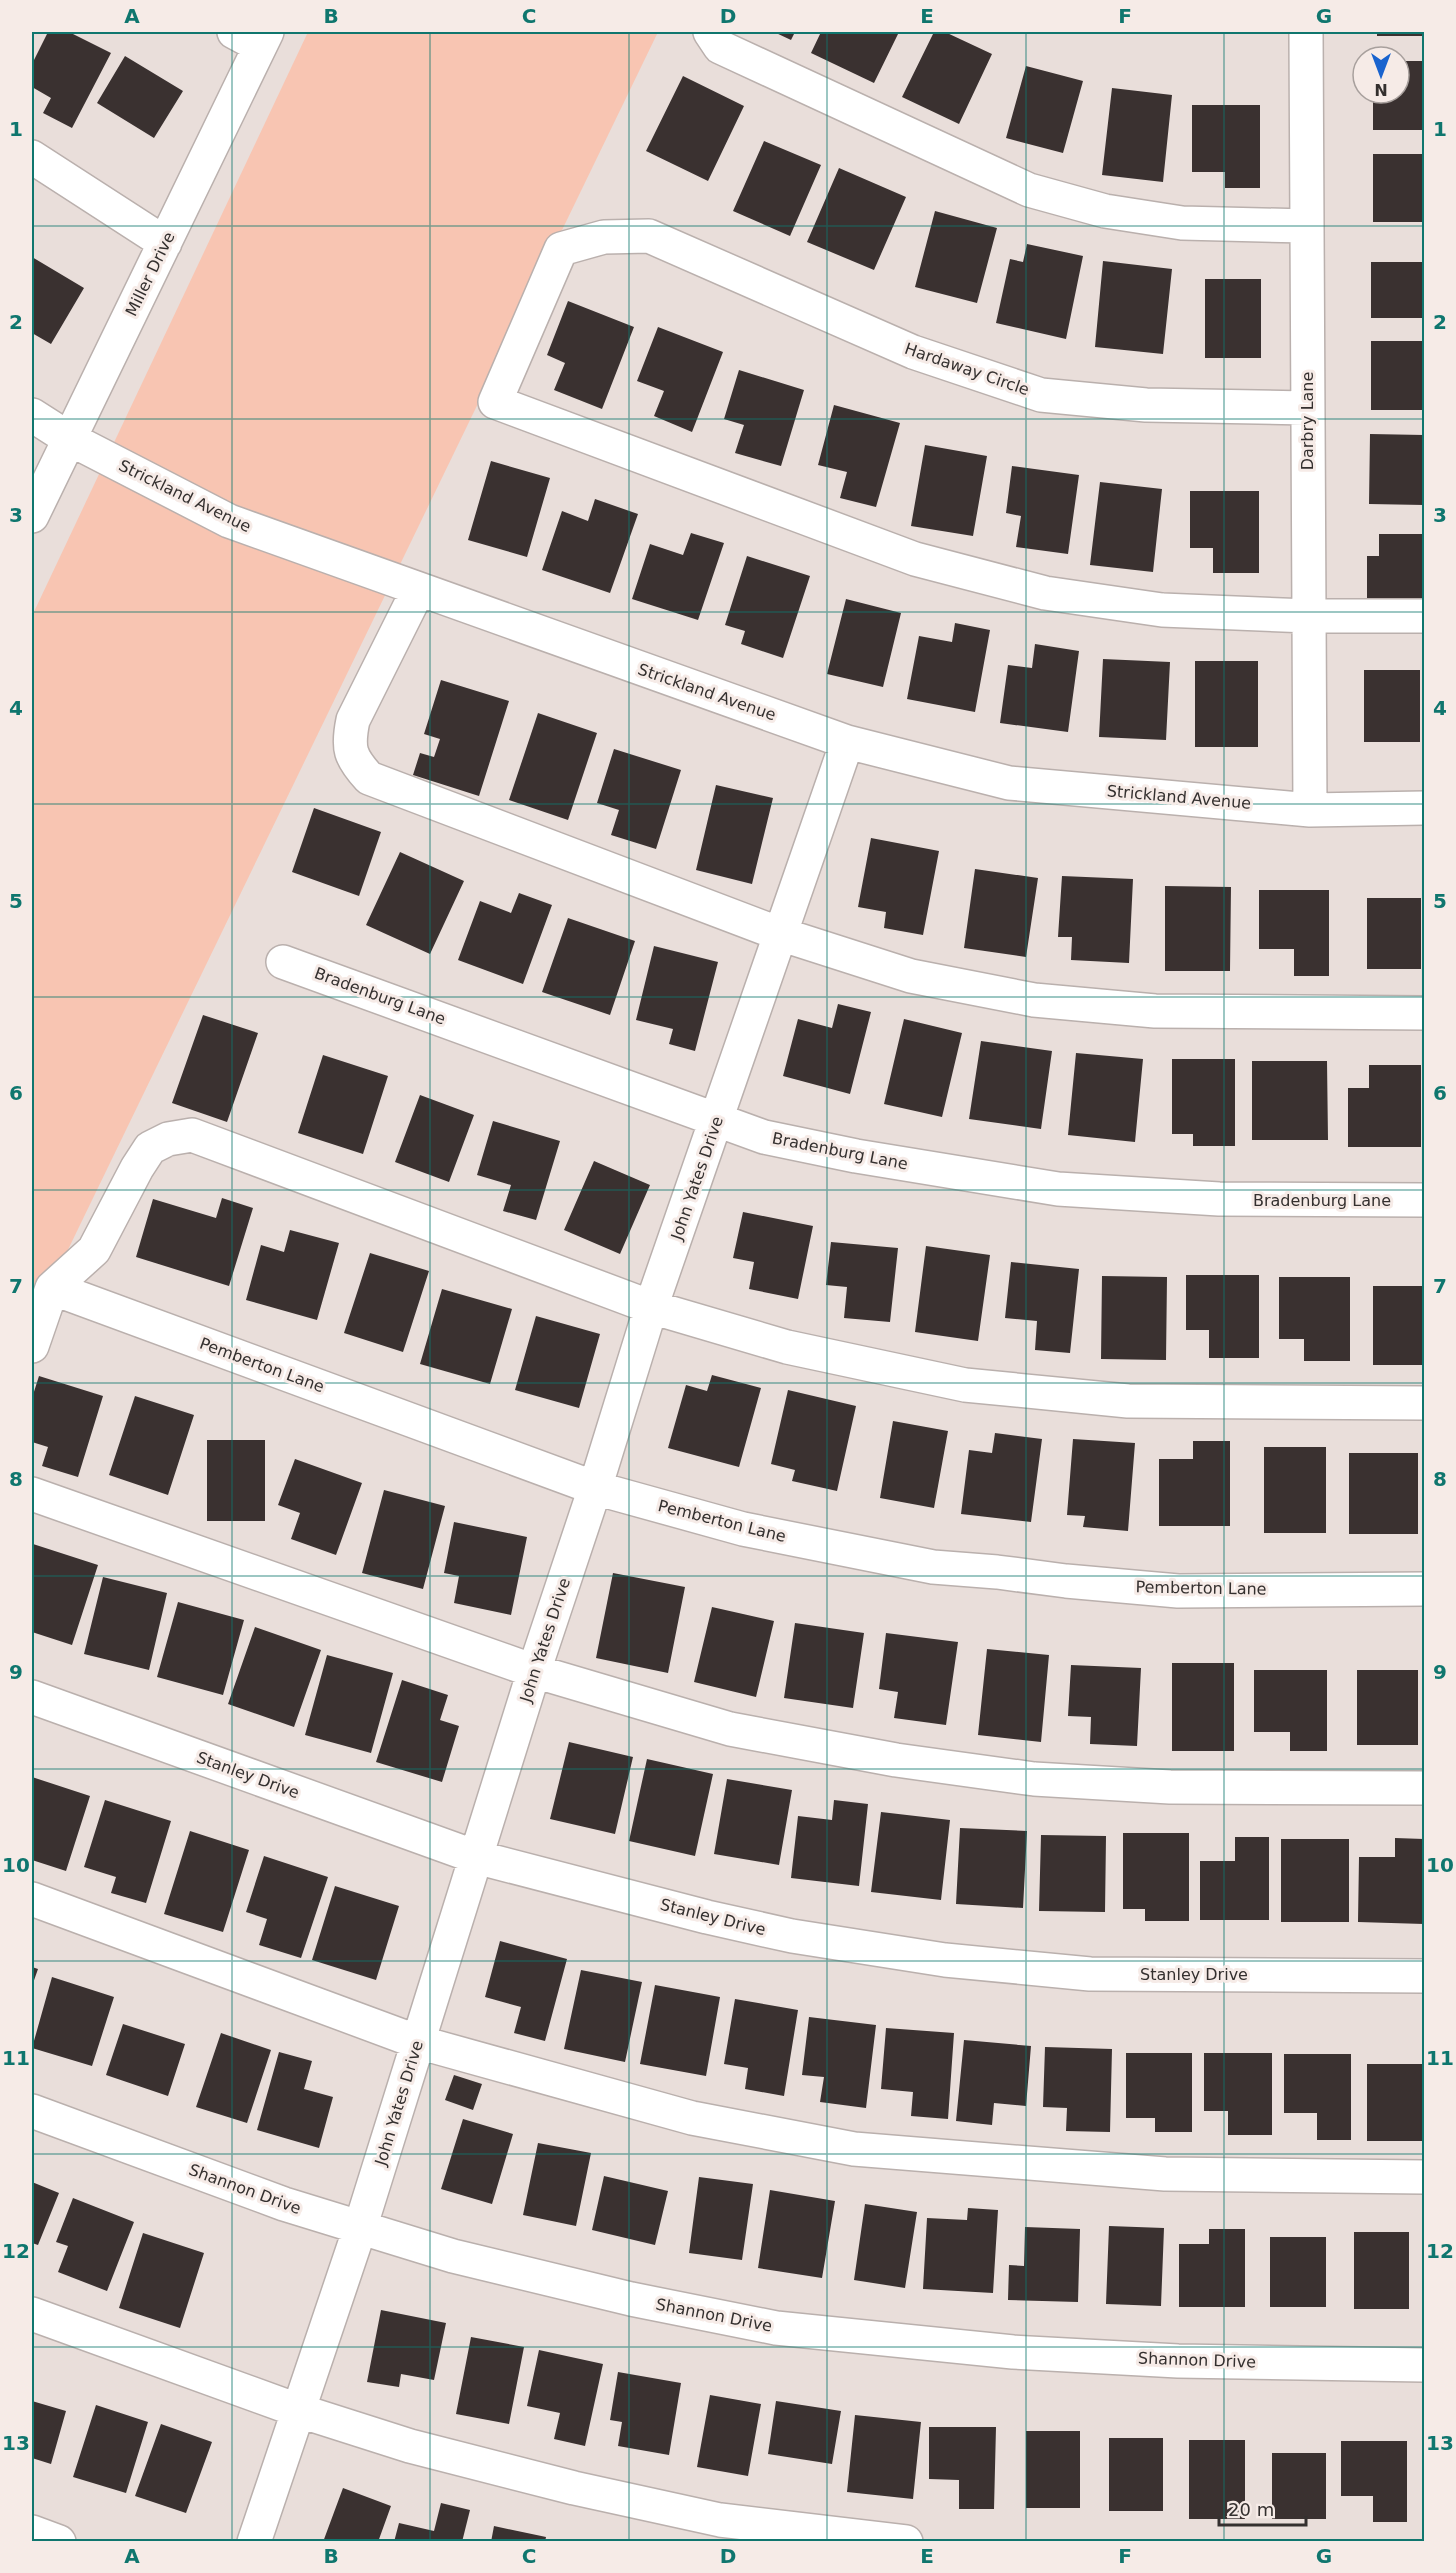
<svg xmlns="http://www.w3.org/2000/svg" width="1456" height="2573" font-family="'DejaVu Sans',sans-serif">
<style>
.green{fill:#f8c5b2}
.building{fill:#3a3130}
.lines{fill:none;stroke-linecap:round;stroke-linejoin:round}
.minor-casing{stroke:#bab0ad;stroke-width:36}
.minor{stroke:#fff;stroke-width:33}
.grid{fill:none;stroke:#0f766e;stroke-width:1.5;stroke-opacity:0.55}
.labels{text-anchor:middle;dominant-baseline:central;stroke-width:6;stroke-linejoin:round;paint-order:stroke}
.street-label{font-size:16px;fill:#34302f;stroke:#f6ebe7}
.neatline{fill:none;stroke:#0f766e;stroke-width:2}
.grid-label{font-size:20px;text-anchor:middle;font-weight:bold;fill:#0f766e}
</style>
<rect width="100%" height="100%" fill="#e9deda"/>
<path class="green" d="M 308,32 L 658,32 L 32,1324 L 32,616 Z"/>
<path class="building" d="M 48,32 L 69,32 L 111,53 L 72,128 L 43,113 L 51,98 L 32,87 L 32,64 Z
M 774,32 L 795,32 L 791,40 Z
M 821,32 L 899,32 L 874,83 L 811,53 Z
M 934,32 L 945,32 L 992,54 L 959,124 L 902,97 Z
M 1377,32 L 1424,32 L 1424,36 L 1377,36 Z
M 125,56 L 183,91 L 154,138 L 97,103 Z
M 1399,61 L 1424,61 L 1424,130 L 1373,130 L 1373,93 L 1399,93 Z
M 1026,66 L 1083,81 L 1063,153 L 1006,138 Z
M 683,76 L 744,106 L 708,181 L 646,151 Z
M 1112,88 L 1172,95 L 1163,182 L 1102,175 Z
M 1192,105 L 1260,105 L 1260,188 L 1225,188 L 1225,172 L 1192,172 Z
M 764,141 L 821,165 L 790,236 L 733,211 Z
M 1373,154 L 1424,154 L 1424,222 L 1373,222 Z
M 839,168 L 906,197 L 874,270 L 807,242 Z
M 935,211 L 997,228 L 977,303 L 915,287 Z
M 1027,244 L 1083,256 L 1066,339 L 996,323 L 1010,259 L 1023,262 Z
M 32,257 L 84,288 L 51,344 L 32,333 Z
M 1103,261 L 1172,269 L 1163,354 L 1095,347 Z
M 1371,262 L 1424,262 L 1424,318 L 1371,318 Z
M 1205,279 L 1261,279 L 1261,358 L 1205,358 Z
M 568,301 L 634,327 L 602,409 L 554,390 L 565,363 L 547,355 Z
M 658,327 L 723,352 L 692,432 L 654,416 L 664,391 L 637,381 Z
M 1371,341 L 1424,341 L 1424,410 L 1371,410 Z
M 739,370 L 804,390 L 781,466 L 735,453 L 744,425 L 724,419 Z
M 834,405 L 900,423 L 876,507 L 840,498 L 847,472 L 818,465 Z
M 1370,434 L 1424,435 L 1424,505 L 1369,504 Z
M 925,445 L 987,456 L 973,536 L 911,526 Z
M 491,461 L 550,478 L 527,557 L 468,540 Z
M 1012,466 L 1079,475 L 1068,554 L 1016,547 L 1021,516 L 1006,513 Z
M 1100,482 L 1162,489 L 1153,572 L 1090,565 Z
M 1190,491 L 1259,491 L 1259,573 L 1213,573 L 1213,548 L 1190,548 Z
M 595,499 L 638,514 L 610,593 L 542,570 L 562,511 L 588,521 Z
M 691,533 L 724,543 L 698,620 L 632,599 L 650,544 L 683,555 Z
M 1379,534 L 1424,534 L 1424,598 L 1367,598 L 1367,556 L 1379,556 Z
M 747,556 L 810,576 L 783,658 L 741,644 L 745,631 L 725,625 Z
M 846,599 L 901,613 L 883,687 L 827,674 Z
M 955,623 L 990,630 L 975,712 L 907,699 L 919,636 L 952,642 Z
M 1035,644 L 1079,651 L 1068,732 L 1000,723 L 1008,665 L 1032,668 Z
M 1103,659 L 1170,662 L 1166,740 L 1099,737 Z
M 1195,661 L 1258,661 L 1258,747 L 1195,747 Z
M 1364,670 L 1420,670 L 1420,742 L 1364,742 Z
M 441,680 L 509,701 L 479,796 L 413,775 L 420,753 L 434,757 L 440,739 L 424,734 Z
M 538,713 L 597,733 L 568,820 L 509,800 Z
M 614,749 L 681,770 L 656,849 L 611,835 L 619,810 L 597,803 Z
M 716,785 L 773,798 L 752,884 L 696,870 Z
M 314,808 L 381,832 L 359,896 L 292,872 Z
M 871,838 L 939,851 L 923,935 L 884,928 L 886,912 L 858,907 Z
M 400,852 L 464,881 L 430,954 L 366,925 Z
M 975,869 L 1038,878 L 1026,957 L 964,948 Z
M 1062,876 L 1133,879 L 1129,963 L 1071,960 L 1072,937 L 1058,937 Z
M 1165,886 L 1231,887 L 1230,971 L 1165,971 Z
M 1259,890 L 1329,890 L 1329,976 L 1294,976 L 1294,949 L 1259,949 Z
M 519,893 L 552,905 L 523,984 L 458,960 L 480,901 L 511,913 Z
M 1367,898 L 1421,898 L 1421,969 L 1367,969 Z
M 568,918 L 635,941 L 610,1015 L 542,992 Z
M 654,946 L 718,962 L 695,1051 L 669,1044 L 673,1029 L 636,1020 Z
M 838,1004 L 871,1012 L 850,1094 L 783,1076 L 798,1019 L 832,1028 Z
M 203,1015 L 258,1033 L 227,1122 L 172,1103 Z
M 904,1019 L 962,1033 L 942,1117 L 884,1104 Z
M 981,1041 L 1052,1051 L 1041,1129 L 969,1119 Z
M 1076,1053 L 1143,1059 L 1135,1142 L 1068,1135 Z
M 323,1055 L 388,1076 L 363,1154 L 298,1133 Z
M 1172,1059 L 1235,1059 L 1235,1146 L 1193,1146 L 1193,1134 L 1172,1134 Z
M 1252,1061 L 1327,1061 L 1328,1140 L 1252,1140 Z
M 1369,1065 L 1421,1065 L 1421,1147 L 1348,1147 L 1348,1088 L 1369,1088 Z
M 420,1095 L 474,1115 L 449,1182 L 395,1162 Z
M 493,1121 L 560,1141 L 536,1220 L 503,1211 L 511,1185 L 477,1175 Z
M 594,1161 L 650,1185 L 620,1254 L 564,1230 Z
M 222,1198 L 253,1208 L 229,1286 L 136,1257 L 153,1199 L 216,1218 Z
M 743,1212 L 813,1226 L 798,1299 L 749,1289 L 754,1262 L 733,1258 Z
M 290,1230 L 339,1243 L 317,1320 L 246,1300 L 261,1245 L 284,1252 Z
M 831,1242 L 898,1248 L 890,1322 L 844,1318 L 847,1287 L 826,1285 Z
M 926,1246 L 990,1255 L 978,1341 L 915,1332 Z
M 370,1253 L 429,1271 L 403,1352 L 344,1333 Z
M 1011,1262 L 1079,1269 L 1070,1353 L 1035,1350 L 1037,1321 L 1005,1318 Z
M 1186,1275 L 1259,1275 L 1259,1358 L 1209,1358 L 1209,1330 L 1186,1330 Z
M 1102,1276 L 1167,1277 L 1166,1360 L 1101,1359 Z
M 1279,1277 L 1350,1277 L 1350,1361 L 1304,1361 L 1304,1339 L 1279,1339 Z
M 1373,1286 L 1424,1286 L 1424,1365 L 1373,1365 Z
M 442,1289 L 512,1309 L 490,1384 L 420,1364 Z
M 536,1316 L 600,1334 L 579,1408 L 515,1390 Z
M 712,1375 L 761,1388 L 739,1467 L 668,1448 L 686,1385 L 707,1391 Z
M 39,1376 L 103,1396 L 78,1477 L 42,1466 L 48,1447 L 32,1442 L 32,1398 Z
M 788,1390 L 856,1406 L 837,1491 L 792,1481 L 795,1470 L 771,1464 Z
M 135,1396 L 194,1415 L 168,1495 L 109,1475 Z
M 893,1421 L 948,1431 L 934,1508 L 880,1498 Z
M 995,1433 L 1042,1439 L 1031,1522 L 961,1514 L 969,1450 L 992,1453 Z
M 1073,1439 L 1135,1443 L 1128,1531 L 1083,1527 L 1085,1516 L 1067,1515 Z
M 207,1440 L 265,1440 L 265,1521 L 207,1521 Z
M 1193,1441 L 1230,1441 L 1230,1526 L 1159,1526 L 1159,1459 L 1193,1459 Z
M 1264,1447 L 1326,1447 L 1326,1533 L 1264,1533 Z
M 1349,1453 L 1418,1453 L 1418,1534 L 1349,1534 Z
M 295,1459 L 362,1483 L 336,1555 L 291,1539 L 300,1513 L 278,1505 Z
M 384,1490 L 445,1506 L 423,1589 L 362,1573 Z
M 454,1522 L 527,1537 L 511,1615 L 454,1603 L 459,1576 L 444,1573 Z
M 33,1544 L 98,1565 L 72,1645 L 32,1632 Z
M 613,1573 L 685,1587 L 668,1673 L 596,1658 Z
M 103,1577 L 167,1593 L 149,1670 L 84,1654 Z
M 178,1602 L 244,1620 L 223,1695 L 157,1677 Z
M 712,1607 L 774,1621 L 756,1697 L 694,1682 Z
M 795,1623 L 864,1633 L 853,1708 L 784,1698 Z
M 255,1627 L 321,1650 L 294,1727 L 228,1704 Z
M 886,1633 L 958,1642 L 946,1725 L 894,1718 L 898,1692 L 879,1689 Z
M 987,1649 L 1049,1655 L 1041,1742 L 978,1735 Z
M 327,1655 L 393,1673 L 371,1753 L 305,1735 Z
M 1172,1663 L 1234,1663 L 1234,1751 L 1172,1751 Z
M 1071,1665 L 1141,1668 L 1137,1746 L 1090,1744 L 1091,1717 L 1068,1716 Z
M 1254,1670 L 1327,1670 L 1327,1751 L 1290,1751 L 1290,1732 L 1254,1732 Z
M 1357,1670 L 1418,1670 L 1418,1745 L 1357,1745 Z
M 402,1680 L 448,1695 L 440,1720 L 459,1726 L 442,1782 L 376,1762 Z
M 569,1742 L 633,1757 L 615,1834 L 550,1819 Z
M 647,1759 L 713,1774 L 695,1856 L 629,1841 Z
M 32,1777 L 90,1796 L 66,1871 L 32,1860 Z
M 727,1779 L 792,1790 L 779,1865 L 714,1854 Z
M 105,1800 L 171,1821 L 146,1903 L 111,1893 L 116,1877 L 84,1867 Z
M 834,1800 L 868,1804 L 859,1886 L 791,1878 L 798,1816 L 832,1820 Z
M 881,1812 L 950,1820 L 941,1900 L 871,1892 Z
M 960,1828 L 1027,1831 L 1023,1908 L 956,1904 Z
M 190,1831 L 249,1850 L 223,1932 L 164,1914 Z
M 1123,1833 L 1189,1833 L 1189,1921 L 1145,1921 L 1145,1909 L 1123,1909 Z
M 1041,1835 L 1106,1836 L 1105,1912 L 1039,1911 Z
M 1235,1837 L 1269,1837 L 1269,1920 L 1200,1920 L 1200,1861 L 1235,1861 Z
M 1395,1838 L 1424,1839 L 1424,1924 L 1358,1922 L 1359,1857 L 1395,1857 Z
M 1281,1839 L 1349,1839 L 1349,1922 L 1281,1922 Z
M 264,1856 L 328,1877 L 301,1958 L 259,1945 L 267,1919 L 246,1912 Z
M 335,1886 L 399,1906 L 376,1980 L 312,1960 Z
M 500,1941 L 567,1959 L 545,2041 L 514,2033 L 521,2007 L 485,1997 Z
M 32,1967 L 38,1969 L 32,1986 Z
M 581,1970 L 642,1982 L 625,2062 L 564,2049 Z
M 52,1977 L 114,1997 L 92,2066 L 32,2048 Z
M 655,1985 L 720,1997 L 706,2076 L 640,2064 Z
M 735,1999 L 798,2010 L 784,2096 L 745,2089 L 748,2068 L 724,2064 Z
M 809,2017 L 876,2025 L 866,2108 L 820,2102 L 824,2077 L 802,2075 Z
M 123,2024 L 185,2044 L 168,2096 L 106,2075 Z
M 886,2028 L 954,2033 L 948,2119 L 911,2116 L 913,2092 L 881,2089 Z
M 221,2033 L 271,2050 L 247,2123 L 196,2107 Z
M 964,2040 L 1031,2046 L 1026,2106 L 994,2103 L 992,2125 L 956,2121 Z
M 1045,2047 L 1112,2049 L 1110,2132 L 1066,2131 L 1067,2108 L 1043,2107 Z
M 279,2052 L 312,2061 L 304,2089 L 333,2097 L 319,2148 L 257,2130 Z
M 1126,2053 L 1192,2053 L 1192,2132 L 1155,2132 L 1155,2118 L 1126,2118 Z
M 1204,2053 L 1272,2053 L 1272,2135 L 1228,2135 L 1228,2111 L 1204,2111 Z
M 1284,2054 L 1351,2054 L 1351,2140 L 1317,2140 L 1317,2113 L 1284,2113 Z
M 1367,2064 L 1424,2064 L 1424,2141 L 1367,2141 Z
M 454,2075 L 482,2084 L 473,2110 L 445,2100 Z
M 463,2119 L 513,2134 L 492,2204 L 441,2189 Z
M 538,2143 L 591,2153 L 576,2226 L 523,2215 Z
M 604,2176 L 668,2191 L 655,2245 L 592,2230 Z
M 699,2177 L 753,2184 L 742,2260 L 689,2253 Z
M 32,2182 L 59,2193 L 38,2245 L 32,2243 Z
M 770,2190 L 835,2201 L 822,2278 L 758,2268 Z
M 73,2198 L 134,2222 L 107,2291 L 58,2272 L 68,2246 L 56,2242 Z
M 865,2204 L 917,2212 L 905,2288 L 854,2280 Z
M 968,2208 L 998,2210 L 993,2293 L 923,2289 L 927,2218 L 967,2220 Z
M 1109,2226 L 1164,2228 L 1161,2306 L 1106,2304 Z
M 1025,2227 L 1080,2229 L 1078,2302 L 1008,2300 L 1009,2265 L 1024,2266 Z
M 1209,2229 L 1245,2229 L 1245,2307 L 1179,2307 L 1179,2244 L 1209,2244 Z
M 1354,2232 L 1409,2232 L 1409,2309 L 1354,2309 Z
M 143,2233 L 204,2253 L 180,2328 L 119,2308 Z
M 1270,2237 L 1326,2237 L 1326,2307 L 1270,2307 Z
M 1422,2257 L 1424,2257 L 1424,2311 L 1422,2311 Z
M 381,2310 L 446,2323 L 434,2380 L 401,2374 L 399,2387 L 367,2382 Z
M 471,2337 L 524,2347 L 509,2424 L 456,2414 Z
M 539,2350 L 603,2364 L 585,2446 L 554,2439 L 560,2413 L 527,2406 Z
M 618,2372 L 681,2383 L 669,2455 L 618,2446 L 622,2422 L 610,2420 Z
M 710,2395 L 761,2404 L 748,2476 L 697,2467 Z
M 32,2401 L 66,2411 L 51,2464 L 32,2458 Z
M 776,2401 L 841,2411 L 832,2464 L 768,2454 Z
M 96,2405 L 148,2422 L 126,2493 L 73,2477 Z
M 855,2415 L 921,2422 L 913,2499 L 847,2492 Z
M 161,2424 L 212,2442 L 186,2513 L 135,2496 Z
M 929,2427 L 996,2427 L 994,2509 L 959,2509 L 959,2480 L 929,2479 Z
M 1026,2431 L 1080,2431 L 1080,2508 L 1026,2508 Z
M 1109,2438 L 1163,2438 L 1163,2511 L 1109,2511 Z
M 1189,2440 L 1245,2440 L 1245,2519 L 1189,2519 Z
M 1341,2441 L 1407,2441 L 1407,2522 L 1373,2522 L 1373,2496 L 1341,2496 Z
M 1272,2453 L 1326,2453 L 1326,2519 L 1272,2519 Z
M 343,2488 L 391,2506 L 378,2542 L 323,2542 Z
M 441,2503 L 470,2510 L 462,2542 L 394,2542 L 399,2523 L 434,2531 Z
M 494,2526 L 546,2537 L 545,2542 L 491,2542 Z"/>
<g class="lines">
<defs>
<path id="minor" d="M 234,32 L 260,46
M 710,32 L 720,47 L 1029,190 L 1105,211 L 1182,223 L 1306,226
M 1306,32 L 1310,810
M 32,157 L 165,243
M 1306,408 L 1146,405 L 1041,395 L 913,352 L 649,236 L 604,237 L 561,249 L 495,402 L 915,559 L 1045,593 L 1162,610 L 1308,616 L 1424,616
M 32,415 L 68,438 L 229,521 L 847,742 L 1009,783 L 1310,810 L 1424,808
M 32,516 L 267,32
M 418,590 L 353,720 C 347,749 350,757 369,778 L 780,934 L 911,976 L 1034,1000 L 1155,1011 L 1424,1013
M 283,962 L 764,1137 L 856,1156 L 1058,1189 L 1219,1199 L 1424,1200
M 52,1288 L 595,1488 L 743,1529 L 933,1567 L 997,1572 L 1066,1581 L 1178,1591 L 1424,1589
M 32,1346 L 52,1288 L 94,1250 L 137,1168 L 150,1148 L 168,1139 L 192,1135 L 651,1307 L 787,1347 L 965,1385 L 1128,1401 L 1424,1403
M 32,1494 L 534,1671 L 730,1729 L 896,1760 L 1034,1779 L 1170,1787 L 1424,1788
M 32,1697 L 476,1857 L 707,1917 L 792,1936 L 945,1960 L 1090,1974 L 1424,1976
M 32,1899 L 418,2042 L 692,2118 L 854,2149 L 1165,2174 L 1424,2177
M 32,2111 L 284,2204 L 453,2256 L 631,2299 L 776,2328 L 1013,2352 L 1178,2361 L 1424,2365
M 32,2314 L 297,2410 L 410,2446 L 574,2488 L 720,2520 L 906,2542
M 32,2532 L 59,2542
M 254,2542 L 360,2228 L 534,1671 L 595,1488 L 651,1307 L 847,742"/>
</defs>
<use href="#minor" class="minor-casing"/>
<use href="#minor" class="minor"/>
</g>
<path class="grid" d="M 232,32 L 232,2542M 430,32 L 430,2542M 629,32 L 629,2542M 827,32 L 827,2542M 1026,32 L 1026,2542M 1224,32 L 1224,2542M 32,226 L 1424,226M 32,419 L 1424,419M 32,612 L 1424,612M 32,804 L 1424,804M 32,997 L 1424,997M 32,1190 L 1424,1190M 32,1383 L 1424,1383M 32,1576 L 1424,1576M 32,1769 L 1424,1769M 32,1961 L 1424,1961M 32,2154 L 1424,2154M 32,2347 L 1424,2347"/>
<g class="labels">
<g class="street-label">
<text transform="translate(150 274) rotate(-64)">Miller Drive</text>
<text transform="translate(967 369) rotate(19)">Hardaway Circle</text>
<text transform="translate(1307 421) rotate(-90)">Darbry Lane</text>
<text transform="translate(185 496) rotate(26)">Strickland Avenue</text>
<text transform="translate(707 692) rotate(19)">Strickland Avenue</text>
<text transform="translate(1179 797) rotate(5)">Strickland Avenue</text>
<text transform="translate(380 996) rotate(20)">Bradenburg Lane</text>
<text transform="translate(840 1151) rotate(11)">Bradenburg Lane</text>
<text transform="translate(697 1178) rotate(-71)">John Yates Drive</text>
<text x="1322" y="1200">Bradenburg Lane</text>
<text transform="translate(262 1365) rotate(20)">Pemberton Lane</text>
<text transform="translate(722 1521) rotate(14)">Pemberton Lane</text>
<text transform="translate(1201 1588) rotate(1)">Pemberton Lane</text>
<text transform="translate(545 1640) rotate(-72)">John Yates Drive</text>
<text transform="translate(248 1775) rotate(20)">Stanley Drive</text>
<text transform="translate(713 1917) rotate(14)">Stanley Drive</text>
<text x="1194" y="1974">Stanley Drive</text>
<text transform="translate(399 2103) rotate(-73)">John Yates Drive</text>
<text transform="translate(245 2189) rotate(20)">Shannon Drive</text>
<text transform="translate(714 2315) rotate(11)">Shannon Drive</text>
<text transform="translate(1197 2360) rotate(2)">Shannon Drive</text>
</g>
</g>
<rect width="1456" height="2573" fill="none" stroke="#f6ebe7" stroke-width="66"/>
<g transform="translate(1381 75) rotate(180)"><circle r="28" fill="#f6ebe7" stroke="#a8a09d" stroke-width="1.5"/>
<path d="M0-4.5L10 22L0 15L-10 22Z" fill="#1963ce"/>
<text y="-9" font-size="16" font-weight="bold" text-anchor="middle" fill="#34302f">N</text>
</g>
<path d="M1219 2516v9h87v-9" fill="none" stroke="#34302f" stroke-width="3"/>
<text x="1228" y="2516" font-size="18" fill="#34302f" stroke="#f6ebe7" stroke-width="4.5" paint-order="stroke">20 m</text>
<rect x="33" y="33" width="1390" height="2507" class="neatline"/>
<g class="grid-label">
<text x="132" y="23">A</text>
<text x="331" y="23">B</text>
<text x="529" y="23">C</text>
<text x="728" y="23">D</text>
<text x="927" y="23">E</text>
<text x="1125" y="23">F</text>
<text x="1324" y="23">G</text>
<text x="16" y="136">1</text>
<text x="1440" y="136">1</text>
<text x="16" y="329">2</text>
<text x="1440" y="329">2</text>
<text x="16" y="522">3</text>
<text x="1440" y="522">3</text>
<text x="16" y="715">4</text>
<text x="1440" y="715">4</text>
<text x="16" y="908">5</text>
<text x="1440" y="908">5</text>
<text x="16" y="1100">6</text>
<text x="1440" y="1100">6</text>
<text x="16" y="1293">7</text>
<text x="1440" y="1293">7</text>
<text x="16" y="1486">8</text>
<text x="1440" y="1486">8</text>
<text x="16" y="1679">9</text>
<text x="1440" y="1679">9</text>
<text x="16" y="1872">10</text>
<text x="1440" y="1872">10</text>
<text x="16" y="2065">11</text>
<text x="1440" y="2065">11</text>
<text x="16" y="2258">12</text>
<text x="1440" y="2258">12</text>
<text x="16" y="2450">13</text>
<text x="1440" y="2450">13</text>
<text x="132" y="2563">A</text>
<text x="331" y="2563">B</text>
<text x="529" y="2563">C</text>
<text x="728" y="2563">D</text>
<text x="927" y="2563">E</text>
<text x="1125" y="2563">F</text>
<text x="1324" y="2563">G</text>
</g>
</svg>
